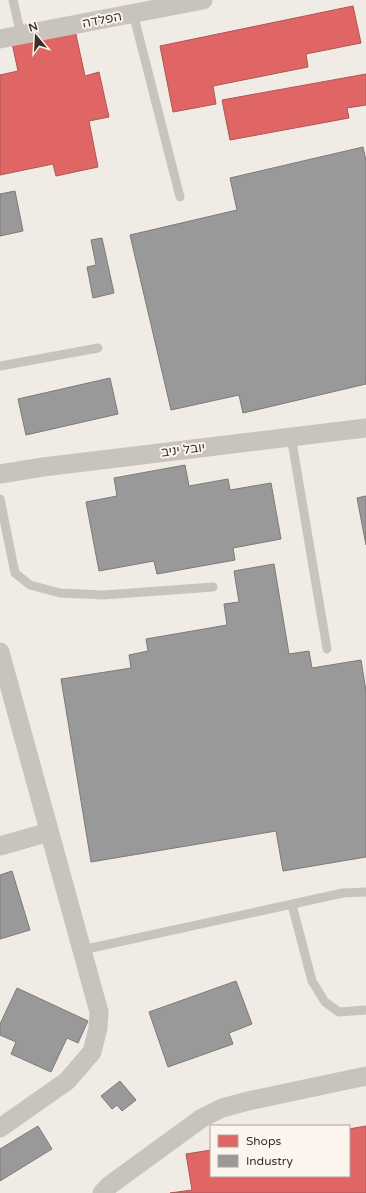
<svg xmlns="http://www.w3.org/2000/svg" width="366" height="1193" font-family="'Varela Round','Noto Sans Hebrew',sans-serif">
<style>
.shops{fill:#e06666;stroke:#ae5654}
.industry{fill:#999;stroke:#7d7a78}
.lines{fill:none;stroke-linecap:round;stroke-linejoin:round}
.lane{stroke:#c9c3be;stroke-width:9}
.street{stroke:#c9c3be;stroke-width:19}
.labels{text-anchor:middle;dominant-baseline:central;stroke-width:4;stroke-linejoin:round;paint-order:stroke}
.street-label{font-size:13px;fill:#3b302b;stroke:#fbf5ee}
</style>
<rect width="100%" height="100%" fill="#f0ebe5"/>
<path class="shops" d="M 353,6 L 361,43 L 306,54 L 308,67 L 213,86 L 216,104 L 173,112 L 160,46 Z
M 75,30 L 85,76 L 99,72 L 109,117 L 89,121 L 98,167 L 56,176 L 53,164 L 0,175 L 0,75 L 18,71 L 12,43 Z
M 366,74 L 366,105 L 347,108 L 349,118 L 230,140 L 222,100 Z
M 366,1126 L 366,1193 L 170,1193 L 192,1190 L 186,1154 L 211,1150 L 211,1176 L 349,1176 L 349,1129 Z"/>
<path class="industry" d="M 363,147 L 366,161 L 366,384 L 243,413 L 239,395 L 171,410 L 130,235 L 237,210 L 230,178 Z
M 15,191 L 23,231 L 0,236 L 0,194 Z
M 102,238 L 114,293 L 93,298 L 87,267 L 96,265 L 91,240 Z
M 110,378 L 118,414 L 26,435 L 18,399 Z
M 185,465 L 189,486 L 228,479 L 230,490 L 271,483 L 281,539 L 233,548 L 235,560 L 157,574 L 154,561 L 99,571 L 86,502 L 117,496 L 114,478 Z
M 366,496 L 366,545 L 357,498 Z
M 274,564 L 289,654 L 309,651 L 312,668 L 361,660 L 366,691 L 366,857 L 283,871 L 276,831 L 91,862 L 61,679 L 131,668 L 129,655 L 148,651 L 146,639 L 227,625 L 224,604 L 239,602 L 234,571 Z
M 12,871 L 30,930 L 0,939 L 0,875 Z
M 236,981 L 252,1024 L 229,1033 L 233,1044 L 168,1067 L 149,1012 Z
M 17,988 L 88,1021 L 78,1043 L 67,1038 L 51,1072 L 11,1054 L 16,1042 L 0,1035 L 0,1024 Z
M 120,1081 L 136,1100 L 122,1111 L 117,1105 L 112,1109 L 101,1096 Z
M 38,1126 L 52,1149 L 0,1181 L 0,1149 Z"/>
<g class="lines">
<path class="lane" d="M 13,0 L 21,35
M 133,13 L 180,197
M 0,366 L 98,348
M 291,436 L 327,649
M 0,499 L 15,573 L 30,585 L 60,593 L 104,595 L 213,587
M 292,905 L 312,981 L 325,1002 L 339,1012 L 366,1010
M 82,950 L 343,893 L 366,892"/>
<path class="street" d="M 0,39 L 203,0
M 0,474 L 43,467 L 366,428
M 0,652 L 99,1012 L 98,1028 L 92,1052 L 67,1081 L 0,1128
M 0,846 L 49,832
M 102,1193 L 110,1185 L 202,1118 L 222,1108 L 248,1101 L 366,1076"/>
</g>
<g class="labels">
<g class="street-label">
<text transform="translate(102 20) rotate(-11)">הפלדה</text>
<text transform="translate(183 450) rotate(-7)">יובל יניב</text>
</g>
</g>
<rect x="210" y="1125" width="140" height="52" fill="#fbf5ee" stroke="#aea6a0"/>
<rect x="218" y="1135" width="20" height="12" fill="#e06666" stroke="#aea6a0"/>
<text x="246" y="1145" font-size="12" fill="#3b302b">Shops</text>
<rect x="218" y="1155" width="20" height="12" fill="#999999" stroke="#aea6a0"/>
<text x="246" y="1165" font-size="12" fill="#3b302b">Industry</text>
<g transform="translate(36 36) rotate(342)" stroke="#fbf5ee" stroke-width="3" paint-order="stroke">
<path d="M0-3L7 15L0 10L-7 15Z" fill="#3b302b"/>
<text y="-6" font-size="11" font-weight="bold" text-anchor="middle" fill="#3b302b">N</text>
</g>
</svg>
